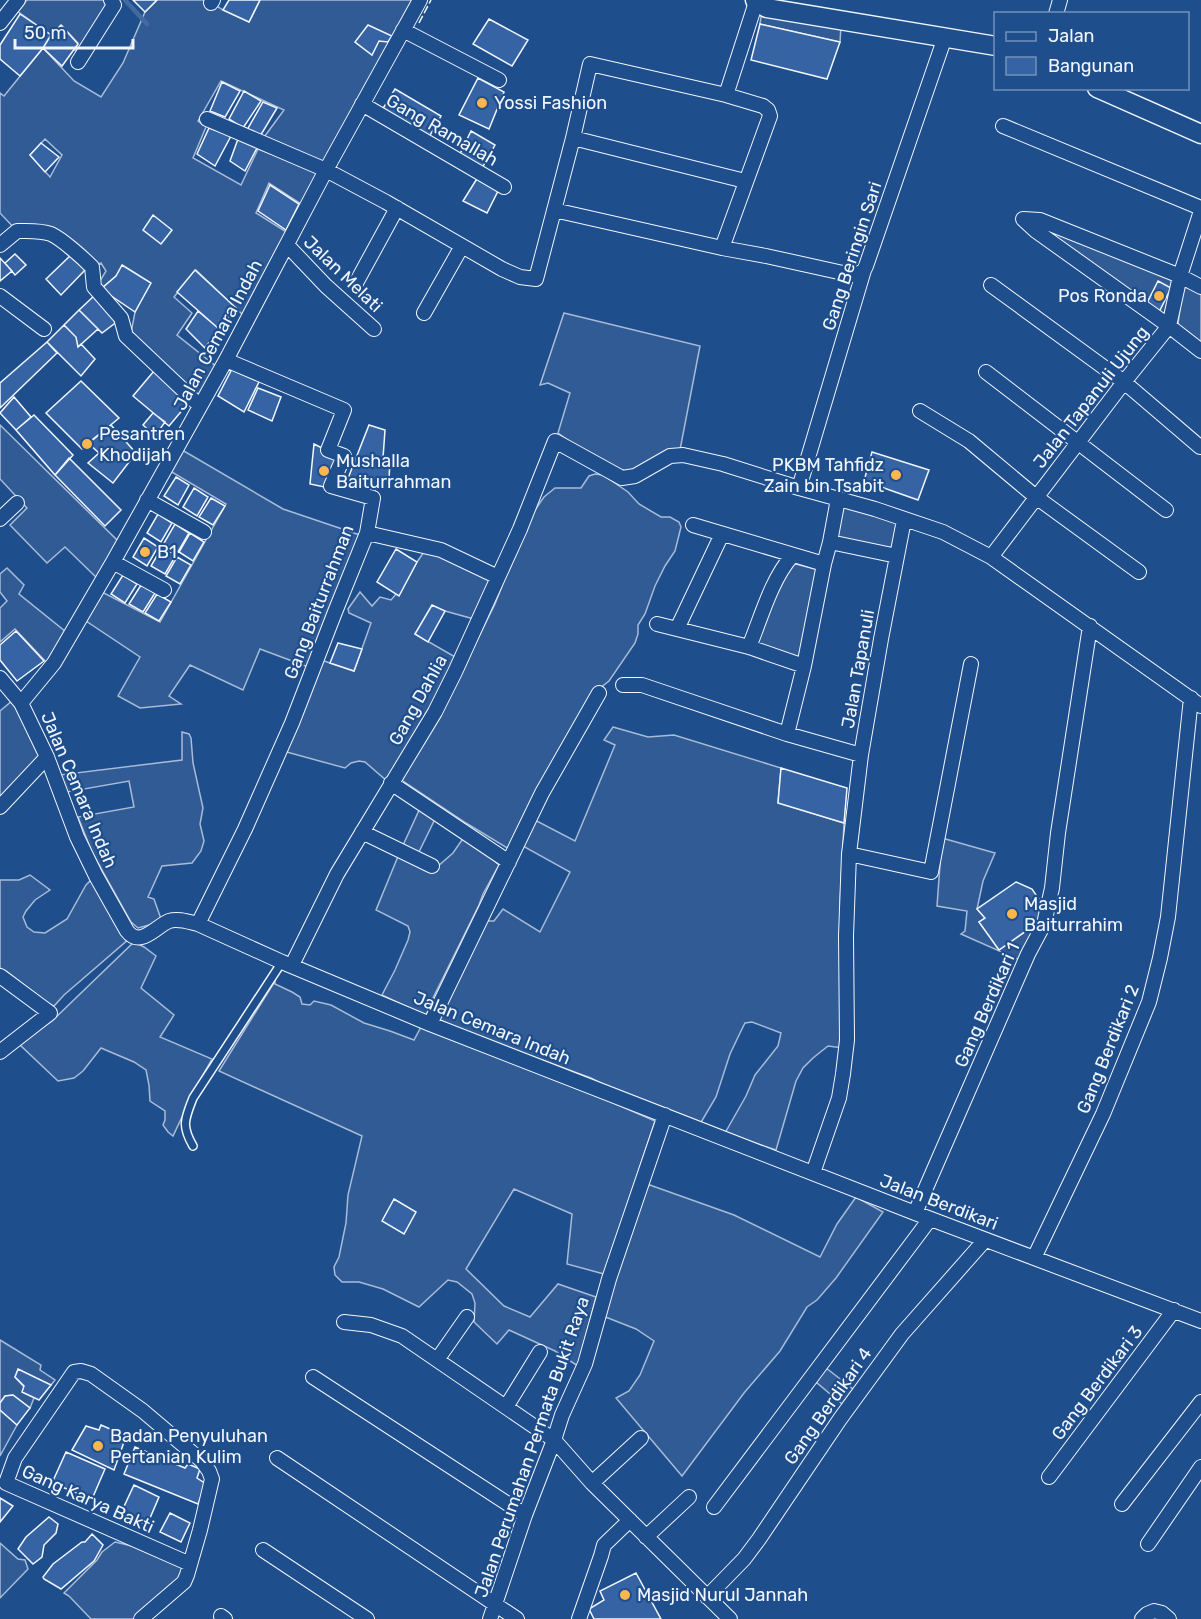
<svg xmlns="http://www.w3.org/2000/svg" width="1201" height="1619" font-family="Rubik,sans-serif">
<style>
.built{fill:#305b95;stroke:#a8bbd7;stroke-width:1.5;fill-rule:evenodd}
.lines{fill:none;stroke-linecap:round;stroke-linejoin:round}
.stream{stroke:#446ba0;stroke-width:4.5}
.building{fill:#3563a3;stroke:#f2f6ff;stroke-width:1.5}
.service-casing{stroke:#f2f6ff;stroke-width:10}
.minor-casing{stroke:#f2f6ff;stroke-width:16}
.tertiary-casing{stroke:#f2f6ff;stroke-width:21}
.service{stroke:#1f4e8c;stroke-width:7}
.minor{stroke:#1f4e8c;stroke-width:14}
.tertiary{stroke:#1f4e8c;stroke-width:18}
.fence{stroke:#f2f6ff;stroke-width:1.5;stroke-dasharray:8 3;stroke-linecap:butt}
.poi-dot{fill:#ffb74d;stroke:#1f4e8c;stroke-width:2}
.labels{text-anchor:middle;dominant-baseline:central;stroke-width:4.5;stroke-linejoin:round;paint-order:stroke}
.poi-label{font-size:18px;fill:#f2f6ff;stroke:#1f4e8c;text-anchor:start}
.street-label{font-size:18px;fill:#f2f6ff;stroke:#1f4e8c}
</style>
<rect width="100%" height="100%" fill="#1f4e8c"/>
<path class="built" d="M 27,0 L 105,0 L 107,5 L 79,51 L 74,50 L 78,43 L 62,26 L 51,35 L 17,11 Z
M 157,0 L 208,0 L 223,10 L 249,22 L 260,0 L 413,0 L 325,164 L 262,140 L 284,110 L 221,81 L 198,121 L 206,127 L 193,158 L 241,185 L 258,149 L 320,172 L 304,206 L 269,183 L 256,213 L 288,233 L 243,315 L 196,270 L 174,297 L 192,313 L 177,335 L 217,367 L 199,401 L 131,333 L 135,312 L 150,283 L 116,276 L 101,289 L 97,286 L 106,271 L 101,263 L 92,267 L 52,235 L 17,231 L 0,213 L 0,93 L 4,96 L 43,48 L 74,81 L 101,97 L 123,63 L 145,12 ZM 45,139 L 62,155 L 50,177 L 30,155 Z
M 762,10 L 841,26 L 840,42 L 760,24 Z
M 1043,227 L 1175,280 L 1163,318 L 1049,235 Z
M 1190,287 L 1201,293 L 1201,345 L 1179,328 L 1178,324 L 1182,294 L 1184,288 Z
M 564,313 L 700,346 L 680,450 L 626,476 L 572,443 L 558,433 L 570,393 L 548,383 L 540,385 Z
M 0,425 L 119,542 L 98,579 L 65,547 L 47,563 L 10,525 L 27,508 L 0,479 Z
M 177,447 L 283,509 L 363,536 L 311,668 L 260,649 L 243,690 L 190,665 L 169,696 L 181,704 L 140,708 L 118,696 L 140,657 L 86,621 L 102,592 L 160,622 L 226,504 L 165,468 Z
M 595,474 L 603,475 L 628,492 L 639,504 L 661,517 L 670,517 L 679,522 L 681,527 L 675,551 L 665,566 L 655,586 L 645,614 L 638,625 L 638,634 L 635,643 L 609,681 L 595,692 L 514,852 L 466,823 L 400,779 L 444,709 L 451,693 L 495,604 L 523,533 L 535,510 L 544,497 L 555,488 L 581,488 L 589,476 Z
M 844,507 L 899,523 L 891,551 L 836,538 Z
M 426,549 L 492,578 L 474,619 L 445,611 L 432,606 L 415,634 L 457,658 L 434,705 L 387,781 L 365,762 L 359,761 L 351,763 L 345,768 L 283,751 L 321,660 L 354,671 L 371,623 L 349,613 L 348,609 L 360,592 L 372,606 L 380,597 L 391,600 L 396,594 L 399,595 L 417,562 Z
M 792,563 L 819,570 L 800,658 L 755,643 L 787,567 Z
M 7,568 L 24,585 L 19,594 L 66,632 L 48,664 L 15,629 L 0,642 L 0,608 L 7,601 L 0,592 L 0,574 Z
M 12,701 L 41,756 L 0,800 L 0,711 Z
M 613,727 L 648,737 L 674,735 L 781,768 L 778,803 L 844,823 L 840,904 L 843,1048 L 828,1046 L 813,1058 L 803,1068 L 796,1081 L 776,1150 L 725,1133 L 746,1096 L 755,1075 L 778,1046 L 781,1033 L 752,1022 L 745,1023 L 740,1033 L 730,1054 L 716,1097 L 700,1124 L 620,1093 L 591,1078 L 468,1033 L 436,1018 L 483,921 L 494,921 L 503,909 L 540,932 L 570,872 L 521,845 L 533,819 L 575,841 L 615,745 L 604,740 Z
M 182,732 L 189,734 L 191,738 L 193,763 L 203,808 L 200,824 L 204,841 L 201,851 L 192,863 L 162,866 L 148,897 L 154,899 L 161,919 L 153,924 L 138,928 L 131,922 L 92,852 L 78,817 L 134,807 L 129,781 L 67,792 L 59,775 L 182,760 Z
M 421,806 L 436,817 L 418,854 L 438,866 L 453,853 L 464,837 L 485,852 L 499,865 L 483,894 L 479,905 L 431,1002 L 426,1016 L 382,995 L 395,970 L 408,940 L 410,932 L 408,926 L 376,910 L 399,854 Z
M 942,838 L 995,853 L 983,881 L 977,909 L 985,918 L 979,922 L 999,950 L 1043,919 L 1022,961 L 961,934 L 965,931 L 967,911 L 937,906 Z
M 30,875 L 50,890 L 35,900 L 26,911 L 23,917 L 27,927 L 34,932 L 45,933 L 67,919 L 86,885 L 93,878 L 130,938 L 64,995 L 54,1006 L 49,1004 L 6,971 L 0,968 L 0,880 L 19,880 Z
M 134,942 L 144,947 L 156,956 L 141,988 L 174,1015 L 160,1037 L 212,1059 L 196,1087 L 173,1136 L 168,1132 L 163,1125 L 165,1120 L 165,1111 L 150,1101 L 149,1085 L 146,1070 L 134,1062 L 101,1048 L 83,1071 L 74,1078 L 58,1081 L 19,1044 L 52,1021 Z
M 275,981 L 275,984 L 292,992 L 300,997 L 302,1004 L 310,1005 L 314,1001 L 331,1005 L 364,1023 L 390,1031 L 414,1040 L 421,1027 L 611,1102 L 655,1121 L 604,1274 L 567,1264 L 572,1214 L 514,1189 L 466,1269 L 504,1306 L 530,1317 L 558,1284 L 596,1297 L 578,1366 L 555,1351 L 509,1330 L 497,1344 L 474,1322 L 475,1303 L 472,1294 L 457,1282 L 448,1280 L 419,1307 L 383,1289 L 359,1282 L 342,1282 L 335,1275 L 334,1267 L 339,1257 L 346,1223 L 348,1195 L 362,1136 L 219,1071 Z
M 647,1184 L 734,1215 L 820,1257 L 837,1224 L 856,1197 L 883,1212 L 836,1278 L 817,1300 L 807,1307 L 780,1351 L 744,1393 L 682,1476 L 616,1398 L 629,1391 L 640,1375 L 654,1341 L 636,1329 L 603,1316 Z
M 0,1340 L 41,1365 L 40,1370 L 55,1380 L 51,1385 L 18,1370 L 15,1377 L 34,1398 L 30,1408 L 13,1395 L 5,1396 L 0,1403 Z
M 826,1368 L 853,1389 L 842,1404 L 816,1382 Z
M 0,1410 L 17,1425 L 0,1456 Z
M 115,1542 L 132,1546 L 157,1557 L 171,1561 L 182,1568 L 184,1573 L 178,1582 L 135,1619 L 91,1619 L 69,1596 L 64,1593 L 97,1560 L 102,1552 Z
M 0,1543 L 18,1559 L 25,1560 L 28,1569 L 0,1598 Z"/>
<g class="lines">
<path class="stream" d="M 125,0 L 147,24"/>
</g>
<path class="building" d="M 133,0 L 157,0 L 145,12 Z
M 229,0 L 260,0 L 249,22 L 223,10 Z
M 20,14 L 51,35 L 43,48 L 20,76 L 0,59 L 0,45 Z
M 489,19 L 528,40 L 512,66 L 473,44 Z
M 760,24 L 840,42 L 827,79 L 751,60 Z
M 61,25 L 78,44 L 62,66 L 43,48 L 51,35 Z
M 368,25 L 392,36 L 388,42 L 379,41 L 372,55 L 355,42 Z
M 478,78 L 504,92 L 489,129 L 459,115 Z
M 222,82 L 240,91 L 225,117 L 210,111 Z
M 395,89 L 441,116 L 429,137 L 382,110 Z
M 244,91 L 261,101 L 243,128 L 229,119 Z
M 263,102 L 277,108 L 259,138 L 247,130 Z
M 209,128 L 231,136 L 215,166 L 197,154 Z
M 471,131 L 495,145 L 481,170 L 459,156 Z
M 238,139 L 257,148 L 245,171 L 230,161 Z
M 41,143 L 59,157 L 45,172 L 30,155 Z
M 478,177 L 500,187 L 487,213 L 463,201 Z
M 270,185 L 299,204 L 286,230 L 258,211 Z
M 153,215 L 172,230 L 161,244 L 143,230 Z
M 15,254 L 26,265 L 15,275 L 5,263 Z
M 72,254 L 86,269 L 61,295 L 46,279 Z
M 0,258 L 12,271 L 0,281 Z
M 122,265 L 151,283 L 135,312 L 101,289 L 116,276 Z
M 195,270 L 236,308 L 219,329 L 177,292 Z
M 1158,281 L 1171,288 L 1159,312 L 1146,305 Z
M 95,295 L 118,321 L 102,333 L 79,310 Z
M 79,310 L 98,329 L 78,347 L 76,337 L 64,325 Z
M 198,311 L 219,329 L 205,348 L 186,329 Z
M 64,325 L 76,337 L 78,347 L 81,344 L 95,359 L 81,376 L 47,342 Z
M 47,342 L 57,353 L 0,408 L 0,383 Z
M 233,367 L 261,378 L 244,412 L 218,396 Z
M 154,371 L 190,401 L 169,426 L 133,396 Z
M 81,381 L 119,418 L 82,449 L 46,413 Z
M 258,388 L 281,397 L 272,421 L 248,410 Z
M 14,397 L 31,417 L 16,430 L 0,413 Z
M 153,413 L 165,422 L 155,436 L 143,425 Z
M 34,415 L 73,455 L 55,475 L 16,430 Z
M 111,425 L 136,453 L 113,483 L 88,463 L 99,453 L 88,443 Z
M 369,425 L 385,430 L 383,458 L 390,458 L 389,481 L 379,479 L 373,495 L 345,486 Z
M 314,444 L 342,458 L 329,488 L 310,484 Z
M 872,452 L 929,470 L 918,500 L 864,481 Z
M 69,458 L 121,510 L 105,526 L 55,475 Z
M 176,477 L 189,485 L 178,505 L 164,496 Z
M 194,488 L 208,497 L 197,516 L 183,507 Z
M 211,498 L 225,506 L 213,525 L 199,517 Z
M 158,514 L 172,523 L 161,542 L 147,533 Z
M 175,524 L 189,533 L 178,552 L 164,543 Z
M 190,533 L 204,542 L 193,561 L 179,552 Z
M 144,538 L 158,547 L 147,566 L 133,557 Z
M 162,547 L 176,555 L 165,574 L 151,566 Z
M 396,549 L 417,562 L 399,596 L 377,582 Z
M 177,557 L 191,565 L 180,584 L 166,576 Z
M 123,575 L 137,584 L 125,603 L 111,594 Z
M 141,585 L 155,593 L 143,612 L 129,604 Z
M 157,594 L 171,602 L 159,621 L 145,613 Z
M 432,605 L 445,611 L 428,642 L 415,634 Z
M 16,631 L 44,661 L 17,681 L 0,660 L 0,645 Z
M 338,643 L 362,649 L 354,671 L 330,663 Z
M 781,768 L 847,788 L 844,823 L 778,803 Z
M 1016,882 L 1032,889 L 1045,908 L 1043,919 L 999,950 L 979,922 L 985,918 L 977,909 Z
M 394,1199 L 416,1212 L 404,1234 L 382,1221 Z
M 18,1369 L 51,1385 L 39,1400 L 22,1392 L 24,1386 L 15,1377 Z
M 13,1395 L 30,1408 L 17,1425 L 0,1410 L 0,1403 L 5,1396 Z
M 101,1425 L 115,1431 L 112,1436 L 124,1442 L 114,1470 L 72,1450 L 86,1426 L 99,1430 Z
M 135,1447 L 185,1468 L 188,1464 L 200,1469 L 197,1478 L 206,1484 L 198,1504 L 124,1474 Z
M 66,1452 L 105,1469 L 92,1499 L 52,1483 Z
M 134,1485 L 159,1497 L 147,1525 L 121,1513 Z
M 0,1498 L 13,1506 L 0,1522 Z
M 170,1513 L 190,1523 L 181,1542 L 160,1532 Z
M 49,1517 L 58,1524 L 56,1533 L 44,1545 L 42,1557 L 33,1564 L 18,1549 L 26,1537 Z
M 92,1534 L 103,1545 L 94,1561 L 61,1589 L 44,1579 L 43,1577 L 53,1564 L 82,1542 L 85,1542 Z
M 636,1573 L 661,1619 L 594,1619 L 589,1609 L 604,1600 L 600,1591 Z"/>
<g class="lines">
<defs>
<path id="service" d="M 193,1146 C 181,1125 185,1119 193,1098 L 282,962"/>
<path id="minor" d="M 420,0 L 326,170 L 226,360 L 113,562 L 54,663 L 21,703 L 47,757 L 77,837 L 96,876 L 127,931 C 140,948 155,927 169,921 C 178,918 189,922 198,924 L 282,962 L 430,1024 L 915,1213 L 1201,1321
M 211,3 L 213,0
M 1056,14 L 1060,0
M 0,23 L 18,0
M 403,30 L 499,80
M 78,62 L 114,5 L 111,0
M 362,104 L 504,187
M 207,119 L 326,170 L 386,202 L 502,269 L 520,277 L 536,279 L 573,138 L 590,64 L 726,95 L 756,2
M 1003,126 L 1201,208
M 573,138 L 745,181
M 554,210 L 722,248 L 766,256 L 852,275 L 858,274 L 864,270
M 1023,219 L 1036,231 L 1169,326 L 1201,351
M 1023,219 L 1040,220 L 1180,276 L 1201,287
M 0,245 L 17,231 C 28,231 40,230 51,234 C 62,239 83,258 92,267 L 94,287 L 121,318 L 126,336 L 200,406
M 287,245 L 326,286 L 374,329
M 722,248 L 770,116 L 768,110 L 763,106 L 726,95
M 356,283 L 397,208
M 991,285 L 1124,382 L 1200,447
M 0,296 L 44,329
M 424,313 L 462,246
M 986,372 L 1166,510
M 920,411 L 969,441 L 1036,497 L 1139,572
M 799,488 L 864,270 L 866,266 L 945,37
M 147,500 L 204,532
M 0,519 L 17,503
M 693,525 L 824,564
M 367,533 L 441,550 L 498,577
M 830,542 L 897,556
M 991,557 L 1124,382 L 1169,326 L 1180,276 L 1201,211
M 113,562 L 164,590
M 657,624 L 749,647 L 804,666
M 677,629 L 722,534
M 749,647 C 761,618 771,580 792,556
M 0,678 L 21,703
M 623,685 L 642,685 L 787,734 L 861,755
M 787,734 L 804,666 L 824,564 L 830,542 L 838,499
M 391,783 L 509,862
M 0,807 L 47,757
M 362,832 L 432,866
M 849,854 L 931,872 L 971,664
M 198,924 L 245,829 L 292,723 L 335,612 L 367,533 L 373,498 L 331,486 L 344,456 L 328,450 L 344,410 L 226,360
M 292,965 L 337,874 L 435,712 L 455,672 L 520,529 L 555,441 L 622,478 L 635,476 L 670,456 L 683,455 L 723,464 L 799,488 L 875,509 L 943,532 L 991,557 L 1201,706
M 0,976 L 50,1013 L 0,1052
M 430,1024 L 542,793 L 599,693
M 813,1173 L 839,1098 L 843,1074 L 847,1040 L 846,936 L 849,854 L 861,755 L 881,639 L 904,520
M 915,1213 L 1028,954 L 1044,924 L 1052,888 L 1058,833 L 1090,626
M 1034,1258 L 1103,1114 L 1149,1002 L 1160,958 L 1168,917 L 1191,698
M 344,1322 L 371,1325 L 402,1336 L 554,1440 L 592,1483 L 730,1619
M 437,1360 L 467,1317
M 313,1377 L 525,1515
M 506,1407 L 540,1352
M 277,1458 L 517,1619
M 1049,1477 L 1174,1310
M 592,1483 L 641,1438
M 1122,1504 L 1201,1402
M 714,1507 L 930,1219
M 646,1537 L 689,1497
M 1148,1544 L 1201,1467
M 263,1550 L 367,1619
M 707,1597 L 744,1559 L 759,1539 L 840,1419 L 902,1334 L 985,1240
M 221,1616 L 225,1619
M 141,1619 L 184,1582 L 187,1575 L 200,1530 L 212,1479 L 209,1471 L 202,1461 L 143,1411 L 91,1374 L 81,1371 L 74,1372 L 15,1458 L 6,1483 L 190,1564
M 490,1619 L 525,1515 L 554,1440 L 562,1415 L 585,1364 L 609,1279 L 665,1115
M 579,1619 L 601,1556 L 604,1545 L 630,1520
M 1142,1619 L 1147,1614 L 1154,1611 L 1162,1613 L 1169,1619"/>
<path id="tertiary" d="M 755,0 L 756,2 L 767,8 L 996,46
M 1097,88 L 1201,134"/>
</defs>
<use href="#service" class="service-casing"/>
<use href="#minor" class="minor-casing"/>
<use href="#tertiary" class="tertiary-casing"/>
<use href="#service" class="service"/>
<use href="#minor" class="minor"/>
<use href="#tertiary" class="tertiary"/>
<path class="fence" d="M 419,23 L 431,0"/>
</g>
<g class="poi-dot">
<circle cx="482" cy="103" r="6"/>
<circle cx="1159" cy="296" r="6"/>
<circle cx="87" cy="444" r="6"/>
<circle cx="324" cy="471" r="6"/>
<circle cx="896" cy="475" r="6"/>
<circle cx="145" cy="552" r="6"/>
<circle cx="1012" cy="914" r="6"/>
<circle cx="98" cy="1446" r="6"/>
<circle cx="625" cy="1595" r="6"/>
</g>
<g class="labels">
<g class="poi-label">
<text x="494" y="103">Yossi Fashion</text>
<text x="1147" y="296" text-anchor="end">Pos Ronda</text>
<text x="99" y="434">Pesantren<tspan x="99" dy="21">Khodijah</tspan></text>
<text x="336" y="461">Mushalla<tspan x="336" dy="21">Baiturrahman</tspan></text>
<text x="884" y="465" text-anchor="end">PKBM Tahfidz<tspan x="884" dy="21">Zain bin Tsabit</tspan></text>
<text x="157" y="552">B1</text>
<text x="1024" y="904">Masjid<tspan x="1024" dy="21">Baiturrahim</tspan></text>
<text x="110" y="1436">Badan Penyuluhan<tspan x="110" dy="21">Pertanian Kulim</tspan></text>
<text x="637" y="1595">Masjid Nurul Jannah</text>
</g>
<g class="street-label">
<text transform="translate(442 130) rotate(30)">Gang Ramallah</text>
<text transform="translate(852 256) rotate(-72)">Gang Beringin Sari</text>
<text transform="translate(343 274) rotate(44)">Jalan Melati</text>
<text transform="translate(218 335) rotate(-62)">Jalan Cemara Indah</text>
<text transform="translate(1091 397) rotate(-52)">Jalan Tapanuli Ujung</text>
<text transform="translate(319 602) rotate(-69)">Gang Baiturrahman</text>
<text transform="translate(858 669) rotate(-80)">Jalan Tapanuli</text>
<text transform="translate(418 700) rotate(-61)">Gang Dahlia</text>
<text transform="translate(79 790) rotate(67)">Jalan Cemara Indah</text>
<text transform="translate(987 1005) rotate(-66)">Gang Berdikari 1</text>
<text transform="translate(492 1028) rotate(22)">Jalan Cemara Indah</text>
<text transform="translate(1108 1049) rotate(-68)">Gang Berdikari 2</text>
<text transform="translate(939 1202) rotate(21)">Jalan Berdikari</text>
<text transform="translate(1097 1383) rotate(-53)">Gang Berdikari 3</text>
<text transform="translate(828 1406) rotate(-55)">Gang Berdikari 4</text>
<text transform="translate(532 1447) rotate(-71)">Jalan Perumahan Permata Bukit Raya</text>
<text transform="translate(88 1499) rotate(24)">Gang Karya Bakti</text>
</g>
</g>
<rect x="994" y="12" width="195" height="78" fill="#1f4e8c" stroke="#7391ba" stroke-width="1.5"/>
<rect x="1006" y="32" width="30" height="9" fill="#1f4e8c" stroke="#7391ba" stroke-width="1.5"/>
<text x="1048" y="42" font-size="18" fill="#f2f6ff">Jalan</text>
<rect x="1006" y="57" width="30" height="18" fill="#3563a3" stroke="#7391ba" stroke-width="1.5"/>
<text x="1048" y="72" font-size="18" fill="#f2f6ff">Bangunan</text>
<path d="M15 39v9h118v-9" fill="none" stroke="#f2f6ff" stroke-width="3"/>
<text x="24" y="39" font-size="18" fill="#f2f6ff" stroke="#1f4e8c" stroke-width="4.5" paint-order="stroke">50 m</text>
</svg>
